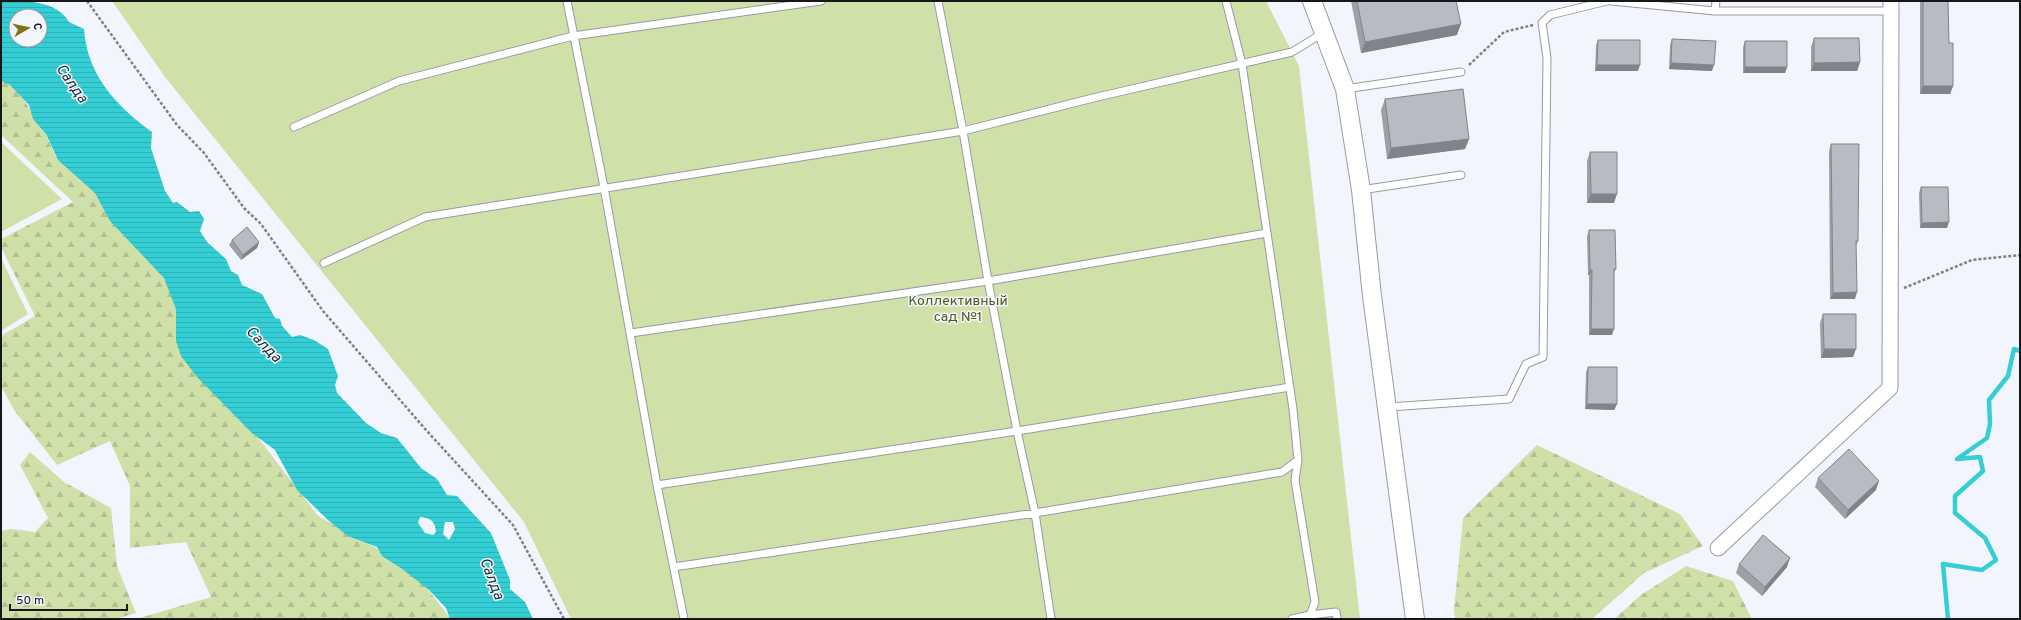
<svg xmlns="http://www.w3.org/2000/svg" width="2021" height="620" font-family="Overpass,sans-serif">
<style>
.green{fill:#d0e0a9}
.forest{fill:url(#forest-firs)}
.water{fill:url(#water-rules);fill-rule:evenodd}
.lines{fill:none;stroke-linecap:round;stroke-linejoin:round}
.stream{stroke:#34ced5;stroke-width:4.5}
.service-casing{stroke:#979aa1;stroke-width:9}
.minor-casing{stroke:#979aa1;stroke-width:17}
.tertiary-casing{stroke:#979aa1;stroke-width:20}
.path{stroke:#7f8286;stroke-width:2.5;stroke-dasharray:3 2;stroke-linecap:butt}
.service{stroke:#fff;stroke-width:7}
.minor{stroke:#fff;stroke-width:15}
.tertiary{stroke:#fff;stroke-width:18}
.wall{fill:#9da1a7}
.shaded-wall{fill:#808388}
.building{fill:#b7bbc2;stroke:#808388}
.labels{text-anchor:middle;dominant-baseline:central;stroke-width:3;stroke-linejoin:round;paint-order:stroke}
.park-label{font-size:14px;fill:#4e5c1b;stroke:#f2f5fd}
.water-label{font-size:15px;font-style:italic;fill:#162e2f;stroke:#f2f5fd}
</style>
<defs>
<pattern id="forest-firs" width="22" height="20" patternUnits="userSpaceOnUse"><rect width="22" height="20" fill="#d0e0a9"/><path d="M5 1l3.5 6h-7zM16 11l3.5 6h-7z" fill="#b2bf91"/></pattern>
<pattern id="water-rules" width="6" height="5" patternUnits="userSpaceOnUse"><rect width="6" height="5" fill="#34ced5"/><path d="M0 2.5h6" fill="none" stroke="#2db0b6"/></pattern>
</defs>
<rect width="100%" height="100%" fill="#f2f5fd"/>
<path class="green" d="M 112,1 L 1266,1 L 1299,66 L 1360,619 L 571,619 L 524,522 L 165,77 Z
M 1,142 L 62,199 L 1,232 Z
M 1,258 L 28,314 L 1,331 Z"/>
<path class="forest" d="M 1,80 L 17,89 L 44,131 L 56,157 L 97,193 L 159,270 L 256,435 L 318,516 L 376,548 L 425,586 L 451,619 L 136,619 L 211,597 L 186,542 L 130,548 L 130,486 L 110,441 L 57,465 L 14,410 L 1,386 L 1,336 L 35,316 L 1,247 L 1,239 L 73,202 L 1,135 Z
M 1537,445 L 1680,514 L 1703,546 L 1644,573 L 1592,619 L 1455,619 L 1454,610 L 1463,518 Z
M 30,452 L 64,482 L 111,508 L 117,566 L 136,613 L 116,619 L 1,619 L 1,531 L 12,529 L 35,532 L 48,518 L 20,465 Z
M 1686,566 L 1733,581 L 1752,619 L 1614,619 L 1641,595 Z"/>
<path class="water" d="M 1,1 C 27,1 56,0 69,22 L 84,29 C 87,75 117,107 152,132 L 151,148 L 165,191 L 173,203 L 177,202 L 190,212 L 199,211 L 204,219 L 200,231 L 207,242 L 226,259 L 231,271 L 238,275 L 242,285 L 262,294 L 275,318 L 280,319 L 282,326 L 292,337 L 300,335 L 314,340 L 328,349 L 338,376 L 335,385 L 337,393 L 366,423 L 381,433 L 397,438 L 421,468 L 437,479 L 447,495 L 457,496 L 491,533 L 510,580 L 510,589 L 525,602 L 533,619 L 450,619 L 446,608 L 429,590 L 401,568 L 382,556 L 377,547 L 348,536 L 329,521 L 297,490 L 275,450 L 252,433 L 197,377 L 181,356 L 176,341 L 176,309 L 164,278 L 110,221 L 95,193 L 58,160 L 46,134 L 33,119 L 29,105 L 10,85 L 1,81 ZM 16,16 L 40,16 L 40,40 L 16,40 ZM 420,517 C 431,518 435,521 436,532 L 433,535 L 425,533 L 418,523 ZM 445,522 L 453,522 L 455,529 L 449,540 L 443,534 Z"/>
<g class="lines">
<path class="stream" d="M 1948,619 L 1943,564 L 1982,570 L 1996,560 L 1985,538 L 1955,513 L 1955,496 L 1983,471 L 1980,457 L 1957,459 L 1987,438 L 1990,424 L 1989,400 L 2008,376 L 2014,349 L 2020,351"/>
<defs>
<path id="service" d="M 567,1 L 604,187 L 657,485 L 684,619
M 938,1 L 963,131 L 988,281 L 1017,431 L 1035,513 L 1051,619
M 1611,1 L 1715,11 L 1891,11
M 1715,11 L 1716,1
M 1345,89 L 1461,72
M 294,127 L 399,81 L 573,36 L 821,1
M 1361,190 L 1461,175
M 324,263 L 425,217 L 963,131 L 1093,98 L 1292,52 L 1323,33
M 631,333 L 988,281 L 1267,233 L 1242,64 L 1226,1
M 1388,407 L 1509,399 L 1526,364 L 1543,357 L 1547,58 L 1542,23 L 1550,15 L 1607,1
M 657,485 L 1017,431 L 1290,387
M 674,567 L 1035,513 L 1282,472 L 1298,460 L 1293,409 L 1267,233
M 1310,615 L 1336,612 L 1337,619
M 1292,619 L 1310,615 L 1315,602 L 1295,480 L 1298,460"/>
<path id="minor" d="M 1718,548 L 1890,388 L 1891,1"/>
<path id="tertiary" d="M 1312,1 L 1345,89 L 1361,190 L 1372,296 L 1415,619"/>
</defs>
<use href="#service" class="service-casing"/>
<use href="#minor" class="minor-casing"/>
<use href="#tertiary" class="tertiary-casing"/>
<path class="path" d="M 87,1 L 177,125 L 204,153 L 244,208 L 261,224 L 323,311 L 426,430 L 513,525 L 564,619
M 1469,65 L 1504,32 L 1533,25
M 1904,288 L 1972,260 L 2020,255"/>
<use href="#service" class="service"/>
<use href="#minor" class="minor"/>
<use href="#tertiary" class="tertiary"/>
</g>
<path class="wall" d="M 1351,1 L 1456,1 L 1457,35 L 1361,53 Z
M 1920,1 L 1948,1 L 1949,43 L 1953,86 L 1950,94 L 1920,94 Z
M 1814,38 L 1860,62 L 1857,71 L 1811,71 L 1811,47 Z
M 1672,39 L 1712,71 L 1669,69 L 1670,45 Z
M 1598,40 L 1638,71 L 1595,71 L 1596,45 Z
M 1745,41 L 1787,67 L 1785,73 L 1743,73 L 1743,47 Z
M 1385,99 L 1469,139 L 1465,149 L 1387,159 L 1381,110 Z
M 1831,144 L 1858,241 L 1856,246 L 1855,299 L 1830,299 L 1829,151 Z
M 1590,152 L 1614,203 L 1587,203 L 1587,161 Z
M 1921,187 L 1947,228 L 1920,228 L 1919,193 Z
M 1589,230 L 1616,269 L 1614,273 L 1612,335 L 1589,335 L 1589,275 L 1588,275 L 1587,236 Z
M 232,240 L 259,242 L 257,248 L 241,260 L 229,245 Z
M 1823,314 L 1853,357 L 1821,358 L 1820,323 Z
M 1588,367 L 1617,404 L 1614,410 L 1585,409 L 1586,372 Z
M 1818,478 L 1876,490 L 1845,519 L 1815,487 Z
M 1739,564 L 1787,567 L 1762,596 L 1736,573 Z"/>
<path class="shaded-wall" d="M 1461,24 L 1457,35 L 1361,53 L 1365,42 Z
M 1860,62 L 1857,71 L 1811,71 L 1814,63 Z
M 1671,63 L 1714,65 L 1712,71 L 1669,69 Z
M 1597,65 L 1640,65 L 1638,71 L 1595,71 Z
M 1745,67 L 1787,67 L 1785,73 L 1743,73 Z
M 1923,86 L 1953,86 L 1950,94 L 1920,94 Z
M 1469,139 L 1465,149 L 1387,159 L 1391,148 Z
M 1591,194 L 1617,194 L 1614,203 L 1587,203 Z
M 1949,222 L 1947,228 L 1920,228 L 1922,223 Z
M 259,242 L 257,248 L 241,260 L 243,255 Z
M 1590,270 L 1592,270 L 1589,275 L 1588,275 Z
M 1857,292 L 1855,299 L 1830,299 L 1833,293 Z
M 1591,329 L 1614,329 L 1612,335 L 1589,335 Z
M 1824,349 L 1856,349 L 1853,357 L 1821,358 Z
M 1587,404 L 1617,404 L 1614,410 L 1585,409 Z
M 1879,481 L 1876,490 L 1845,519 L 1848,510 Z
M 1790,558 L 1787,567 L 1762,596 L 1765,587 Z"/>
<path class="building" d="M 1357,1 L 1456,1 L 1461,24 L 1365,42 Z
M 1923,1 L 1948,1 L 1949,43 L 1953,43 L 1953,86 L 1923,86 Z
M 1814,38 L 1859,38 L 1860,62 L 1814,63 Z
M 1672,39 L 1716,41 L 1714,65 L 1671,63 Z
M 1598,40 L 1640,40 L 1640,65 L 1597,65 Z
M 1745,41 L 1787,41 L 1787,67 L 1745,67 Z
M 1463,89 L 1469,139 L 1391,148 L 1385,99 Z
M 1831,144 L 1859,144 L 1858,241 L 1856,241 L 1857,292 L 1833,293 Z
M 1590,152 L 1617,152 L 1617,194 L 1591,194 Z
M 1921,187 L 1948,187 L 1949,222 L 1922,223 Z
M 247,227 L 259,242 L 243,255 L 232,240 Z
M 1589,230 L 1615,230 L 1616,269 L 1614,269 L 1614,329 L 1591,329 L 1592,270 L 1590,270 Z
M 1823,314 L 1856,314 L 1856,349 L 1824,349 Z
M 1588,367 L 1617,367 L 1617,404 L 1587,404 Z
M 1849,449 L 1879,481 L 1848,510 L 1818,478 Z
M 1763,535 L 1790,558 L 1765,587 L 1739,564 Z"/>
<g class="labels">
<g class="park-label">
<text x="958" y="301">Коллективный<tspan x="958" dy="16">сад №1</tspan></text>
</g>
<g class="water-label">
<text transform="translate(71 84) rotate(55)">Салда</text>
<text transform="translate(263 345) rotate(46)">Салда</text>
<text transform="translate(491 579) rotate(69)">Салда</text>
</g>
</g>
<rect width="2021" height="620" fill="none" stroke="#151719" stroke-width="4"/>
<g transform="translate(28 28) rotate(81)"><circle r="19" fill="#f2f5fd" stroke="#9a9ca2"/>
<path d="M0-3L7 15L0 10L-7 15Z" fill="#827214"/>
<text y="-6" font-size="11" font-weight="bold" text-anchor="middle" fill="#151719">С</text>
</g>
<path d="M10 604v6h117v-6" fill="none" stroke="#151719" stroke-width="2"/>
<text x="16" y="604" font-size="12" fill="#151719" stroke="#f2f5fd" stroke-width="3" paint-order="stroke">50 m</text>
</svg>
